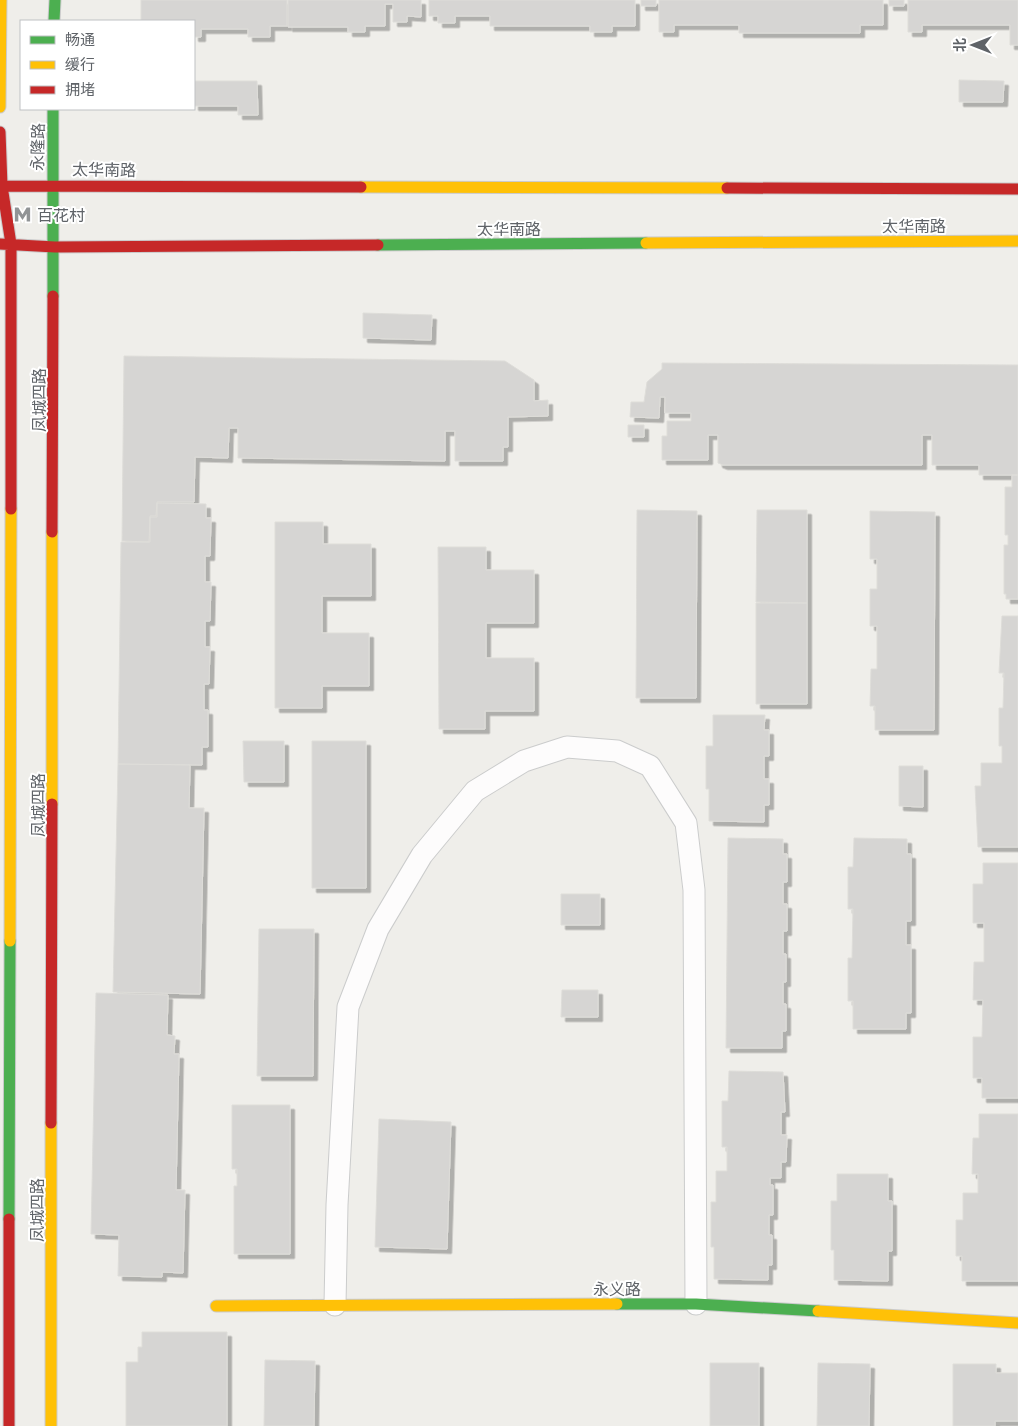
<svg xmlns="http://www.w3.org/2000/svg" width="1018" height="1426" font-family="Barlow,'Noto Sans SC',sans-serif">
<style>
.building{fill:#d6d5d3;stroke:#deddd9;filter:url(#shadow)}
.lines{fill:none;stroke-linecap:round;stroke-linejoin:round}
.street-casing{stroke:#cbcccc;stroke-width:23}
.fast-casing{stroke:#cacacb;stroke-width:13}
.slow-casing{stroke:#cacacb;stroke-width:13}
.jam-casing{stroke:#cacacb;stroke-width:13}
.street{stroke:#fdfcfc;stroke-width:21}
.fast{stroke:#4caf50;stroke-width:11}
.slow{stroke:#ffc107;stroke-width:11}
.jam{stroke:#c62828;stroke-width:11}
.labels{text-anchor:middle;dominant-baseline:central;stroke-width:4;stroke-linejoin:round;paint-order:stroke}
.street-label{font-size:16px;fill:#5f6368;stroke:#fff}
.poi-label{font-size:16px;fill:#5f6368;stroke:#fff;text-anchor:start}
</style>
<defs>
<filter id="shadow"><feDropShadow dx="4.5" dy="4.5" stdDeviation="0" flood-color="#0004"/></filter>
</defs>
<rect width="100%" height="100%" fill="#efeeea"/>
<path class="building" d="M 141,0 L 287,0 L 287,26 L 270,26 L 270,37 L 248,37 L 248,29 L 201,29 L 201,37 L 194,37 L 194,21 L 141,21 Z
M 288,0 L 421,0 L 421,17 L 407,16 L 407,22 L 393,22 L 393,4 L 385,4 L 385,26 L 365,26 L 365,32 L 348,32 L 348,27 L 288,27 Z
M 429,0 L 635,0 L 635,26 L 612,26 L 612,32 L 590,32 L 590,26 L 490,26 L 490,16 L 455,16 L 455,23 L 438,23 L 438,16 L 429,16 Z
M 641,0 L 656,0 L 656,6 L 641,6 Z
M 659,0 L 883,0 L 883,25 L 860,25 L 860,33 L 739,33 L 739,25 L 674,25 L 674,32 L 659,32 Z
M 889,0 L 904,0 L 904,6 L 889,6 Z
M 908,0 L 1018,0 L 1018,45 L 1010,45 L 1010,25 L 922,25 L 922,32 L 908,32 Z
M 959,80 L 1004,81 L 1003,102 L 959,102 Z
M 194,81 L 257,81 L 258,115 L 238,115 L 238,106 L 194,106 Z
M 363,313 L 432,315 L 431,340 L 363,338 Z
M 124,356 L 505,361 L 534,380 L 534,401 L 548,400 L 548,416 L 508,417 L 508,447 L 503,447 L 503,461 L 455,461 L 455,431 L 445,431 L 445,461 L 238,458 L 238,428 L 229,428 L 228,458 L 195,457 L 194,502 L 157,502 L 156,516 L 150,516 L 149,542 L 122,541 Z
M 662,363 L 1018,365 L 1018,475 L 979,475 L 979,465 L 932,465 L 932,435 L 922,435 L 922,465 L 723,465 L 718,463 L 718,435 L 708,435 L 708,460 L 662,460 L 662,436 L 667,436 L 667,421 L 691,421 L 691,413 L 665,413 L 665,397 L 660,397 L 659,418 L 630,417 L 631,402 L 644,402 L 647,382 L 662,369 Z
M 628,425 L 644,425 L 644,437 L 628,437 Z
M 1012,475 L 1018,475 L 1018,599 L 1006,599 L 1006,594 L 1004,594 L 1004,545 L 1008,545 L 1008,535 L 1005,535 L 1005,487 L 1012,487 Z
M 157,503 L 206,504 L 206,518 L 211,518 L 210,556 L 205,556 L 205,582 L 211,582 L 210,621 L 205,621 L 205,647 L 210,647 L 209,684 L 204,684 L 204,710 L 208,710 L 208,747 L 202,747 L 202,765 L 118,764 L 121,542 L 150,542 L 150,517 L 157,517 Z
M 637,510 L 697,511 L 696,698 L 636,698 Z
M 757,510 L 807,510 L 807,603 L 756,602 Z
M 870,511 L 935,512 L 934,730 L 875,730 L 875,706 L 870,706 L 871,669 L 877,669 L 877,626 L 870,626 L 870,589 L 877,589 L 877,559 L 870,559 Z
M 275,522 L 323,522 L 323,544 L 371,544 L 371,596 L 322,596 L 322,633 L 369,633 L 369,686 L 322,686 L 322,708 L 275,708 Z
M 438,547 L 486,547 L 486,570 L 534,570 L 534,623 L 486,623 L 486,658 L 534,658 L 534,711 L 485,711 L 485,729 L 439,729 Z
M 756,603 L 807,603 L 807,704 L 756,704 Z
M 1002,616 L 1018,616 L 1018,847 L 978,847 L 975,786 L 981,786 L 981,763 L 1002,763 L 1002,746 L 999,746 L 999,708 L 1003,708 L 1004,673 L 999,673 Z
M 713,715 L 765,715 L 764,730 L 769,730 L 769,756 L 764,756 L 764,779 L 769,779 L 769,805 L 764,805 L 764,822 L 709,821 L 709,789 L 706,789 L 706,746 L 713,746 Z
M 243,741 L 284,741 L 284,782 L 244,782 Z
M 312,741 L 366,741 L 366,888 L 312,888 Z
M 118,764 L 190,765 L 189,808 L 204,808 L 200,994 L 113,992 Z
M 899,766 L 923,766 L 923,807 L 899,806 Z
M 728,838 L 783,839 L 783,854 L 787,854 L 787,882 L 783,882 L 783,904 L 787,904 L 787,931 L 783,931 L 783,954 L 786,954 L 786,982 L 783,982 L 783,1004 L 786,1004 L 786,1031 L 782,1031 L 782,1048 L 726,1048 Z
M 854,838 L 907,839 L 907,854 L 911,854 L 911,921 L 906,921 L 906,945 L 911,945 L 911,1013 L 906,1013 L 906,1029 L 853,1029 L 853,1001 L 848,1001 L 848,958 L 852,958 L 853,909 L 848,909 L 848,867 L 853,867 Z
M 983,863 L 1018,863 L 1018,1098 L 982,1098 L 982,1078 L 973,1078 L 973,1037 L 982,1037 L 983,1000 L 973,1000 L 974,962 L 984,962 L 984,923 L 973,923 L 973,884 L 983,884 Z
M 561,894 L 600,894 L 600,925 L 561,925 Z
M 259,929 L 314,929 L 313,1076 L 257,1076 Z
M 562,990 L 598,990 L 598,1017 L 561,1017 Z
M 96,993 L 168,995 L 167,1035 L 175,1036 L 174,1054 L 179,1054 L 176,1190 L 185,1190 L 183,1273 L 162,1272 L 162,1277 L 118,1276 L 119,1235 L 91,1234 Z
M 729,1071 L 783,1072 L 785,1112 L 781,1112 L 781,1135 L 787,1135 L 786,1162 L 781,1162 L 781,1178 L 770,1178 L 770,1185 L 773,1185 L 773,1215 L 769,1215 L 769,1235 L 772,1235 L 772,1265 L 768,1265 L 768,1280 L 714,1279 L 714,1247 L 711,1247 L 711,1202 L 716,1202 L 716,1171 L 727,1171 L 727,1147 L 722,1147 L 722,1101 L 728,1101 Z
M 232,1105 L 290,1105 L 290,1254 L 234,1254 L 234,1186 L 237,1186 L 237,1169 L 232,1169 Z
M 979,1114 L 1018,1114 L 1018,1281 L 962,1281 L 962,1256 L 956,1256 L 956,1220 L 963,1220 L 963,1193 L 978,1193 L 978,1174 L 972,1174 L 973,1138 L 979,1138 Z
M 379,1119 L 451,1122 L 447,1249 L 375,1247 Z
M 837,1174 L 888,1174 L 888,1201 L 892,1201 L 892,1251 L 888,1251 L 888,1281 L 834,1280 L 834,1250 L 831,1250 L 831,1201 L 837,1201 Z
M 142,1332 L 227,1332 L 227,1426 L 126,1426 L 126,1362 L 138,1362 L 138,1347 L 142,1347 Z
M 265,1360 L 315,1361 L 314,1426 L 264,1426 Z
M 710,1363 L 759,1363 L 759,1426 L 710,1426 Z
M 818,1363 L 870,1364 L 869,1426 L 817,1426 Z
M 953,1364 L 996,1364 L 996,1373 L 1018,1373 L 1018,1421 L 995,1421 L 995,1426 L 953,1426 Z"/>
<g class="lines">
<defs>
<path id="street" d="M 335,1305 L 337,1205 L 348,1007 L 378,929 L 422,855 L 475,791 L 524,761 L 567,747 L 617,751 L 650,766 L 686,823 L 694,890 L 696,1304"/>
<path id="fast" d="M 54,21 L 55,0
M 378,245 L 646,243
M 53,296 L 53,109
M 9,1219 L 10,941
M 617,1304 L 696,1304 L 818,1311"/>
<path id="slow" d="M 0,107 L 1,0
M 361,187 L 727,188
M 646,243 L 1018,241
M 52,804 L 52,532
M 10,941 L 11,509
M 216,1306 L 617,1304
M 818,1311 L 1018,1323
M 51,1426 L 51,1123"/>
<path id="jam" d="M 0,132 L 2,186 L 11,244 L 11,509
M 0,186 L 361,187
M 727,188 L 1018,189
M 0,244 L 55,247 L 378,245
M 52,532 L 53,296
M 51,1123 L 52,804
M 9,1426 L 9,1219"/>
</defs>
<use href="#street" class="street-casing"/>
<use href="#fast" class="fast-casing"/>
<use href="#slow" class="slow-casing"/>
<use href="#jam" class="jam-casing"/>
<use href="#street" class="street"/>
<use href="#fast" class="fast"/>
<use href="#slow" class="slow"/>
<use href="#jam" class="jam"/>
</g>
<defs>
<symbol id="metro-bare" viewBox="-9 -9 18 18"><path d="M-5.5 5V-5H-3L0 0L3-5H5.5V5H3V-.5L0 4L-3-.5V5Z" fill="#919496" stroke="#fff" stroke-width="2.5" paint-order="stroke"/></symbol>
</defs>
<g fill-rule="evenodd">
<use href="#metro-bare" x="10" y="202" width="25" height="25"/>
</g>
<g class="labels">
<g class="street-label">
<text transform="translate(37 147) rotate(-89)">永隆路</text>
<text transform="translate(104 169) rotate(1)">太华南路</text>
<text x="914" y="225">太华南路</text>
<text x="509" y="228">太华南路</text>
<text transform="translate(38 400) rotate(-90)">凤城四路</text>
<text transform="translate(37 805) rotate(-90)">凤城四路</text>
<text transform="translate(36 1210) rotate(-90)">凤城四路</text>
<text x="617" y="1288">永义路</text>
</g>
<g class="poi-label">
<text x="37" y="214">百花村</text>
</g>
</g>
<rect x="20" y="20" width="175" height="90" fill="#ffffff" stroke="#bfc1c3"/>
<rect x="30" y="36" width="25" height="8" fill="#4caf50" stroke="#bfc1c3"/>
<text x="65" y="45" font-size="15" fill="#5f6368">畅通</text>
<rect x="30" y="61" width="25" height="8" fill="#ffc107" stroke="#bfc1c3"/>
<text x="65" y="70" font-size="15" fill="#5f6368">缓行</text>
<rect x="30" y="86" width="25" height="8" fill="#c62828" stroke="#bfc1c3"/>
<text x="65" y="95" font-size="15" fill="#5f6368">拥堵</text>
<g transform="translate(973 45) rotate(270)" stroke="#ffffff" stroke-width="4" paint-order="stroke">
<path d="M0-4L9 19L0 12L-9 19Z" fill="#5f6368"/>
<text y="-8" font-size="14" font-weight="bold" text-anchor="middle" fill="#5f6368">北</text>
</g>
</svg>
